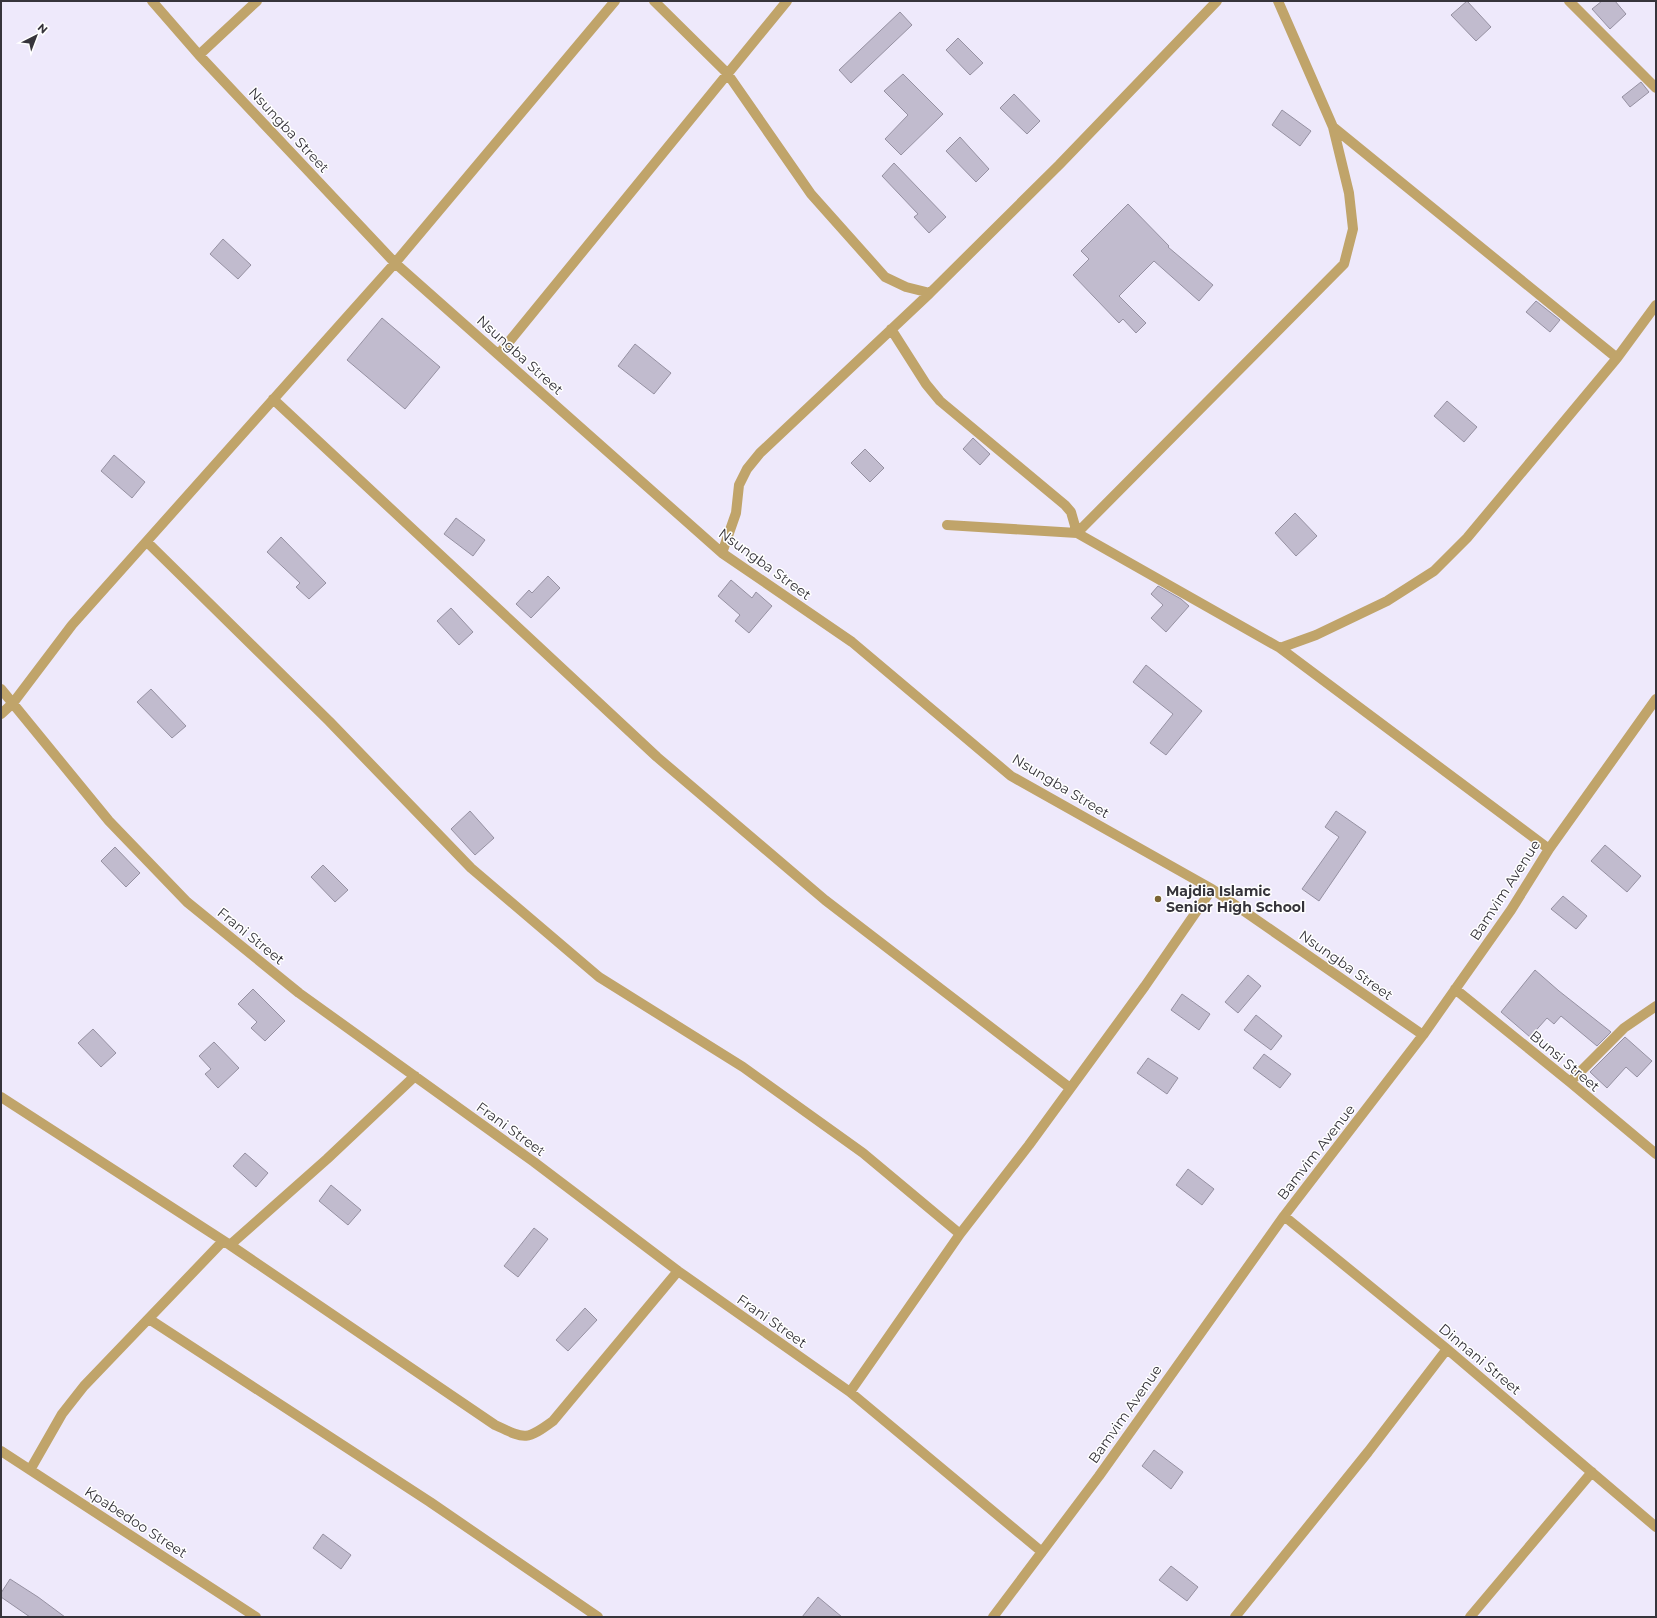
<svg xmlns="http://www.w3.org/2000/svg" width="1657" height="1618" font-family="Montserrat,sans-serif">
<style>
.building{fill:#c1bbce;stroke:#9691a2}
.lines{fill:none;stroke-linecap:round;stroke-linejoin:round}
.minor{stroke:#c0a46a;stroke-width:10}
.poi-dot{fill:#7a6433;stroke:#fff;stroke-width:1.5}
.labels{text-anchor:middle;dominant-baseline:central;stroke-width:3;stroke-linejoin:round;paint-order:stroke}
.street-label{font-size:14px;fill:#36343b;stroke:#fff}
.poi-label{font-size:14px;font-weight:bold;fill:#36343b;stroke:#fff;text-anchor:start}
</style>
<rect width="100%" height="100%" fill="#eee9fb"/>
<path class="building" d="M 1467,1 L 1491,27 L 1476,41 L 1451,15 Z
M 1602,1 L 1615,1 L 1626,14 L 1610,29 L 1592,9 Z
M 900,12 L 912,25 L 851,83 L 839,70 Z
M 958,38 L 983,63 L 970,75 L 946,50 Z
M 903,74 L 943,114 L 901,155 L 885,139 L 908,115 L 884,91 Z
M 1641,82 L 1649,92 L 1630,107 L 1622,97 Z
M 1014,94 L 1040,121 L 1027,134 L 1000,108 Z
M 1282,110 L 1311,131 L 1300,146 L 1272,125 Z
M 960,137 L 989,169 L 976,182 L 946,151 Z
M 894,163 L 946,217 L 929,233 L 914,217 L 918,214 L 882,176 Z
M 1128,204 L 1169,246 L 1168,247 L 1213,285 L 1199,301 L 1154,261 L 1119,296 L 1146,323 L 1136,333 L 1123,319 L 1119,323 L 1073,275 L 1089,259 L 1081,251 Z
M 223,239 L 251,265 L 238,279 L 210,254 Z
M 1536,301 L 1560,320 L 1550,332 L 1526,312 Z
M 382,318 L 440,367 L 405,409 L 347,360 Z
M 635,344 L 671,373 L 654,394 L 618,366 Z
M 1447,401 L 1477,427 L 1464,442 L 1434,416 Z
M 973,438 L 990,454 L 980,465 L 963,449 Z
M 865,449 L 884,468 L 870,482 L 851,463 Z
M 114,455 L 145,482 L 132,498 L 101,471 Z
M 1295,513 L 1317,536 L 1296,556 L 1275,533 Z
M 456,518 L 485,540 L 473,556 L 444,534 Z
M 281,537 L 326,583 L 309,599 L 296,587 L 300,583 L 267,552 Z
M 548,576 L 560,588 L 531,618 L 516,604 L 529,590 L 532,593 Z
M 731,580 L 752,598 L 756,592 L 772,606 L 749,633 L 735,621 L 740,615 L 718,596 Z
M 1158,586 L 1181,599 L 1189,606 L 1166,632 L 1151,618 L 1163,605 L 1151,594 Z
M 451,608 L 473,632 L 459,645 L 437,621 Z
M 1146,665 L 1202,711 L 1166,755 L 1150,743 L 1173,714 L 1133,682 Z
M 151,689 L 186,726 L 172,738 L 137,702 Z
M 470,811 L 494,838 L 475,855 L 451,829 Z
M 1336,811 L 1366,832 L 1319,901 L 1302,889 L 1339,837 L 1325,827 Z
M 1605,845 L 1641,876 L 1627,892 L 1591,861 Z
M 115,847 L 140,873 L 126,887 L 101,861 Z
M 323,865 L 348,890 L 335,902 L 311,877 Z
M 1563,896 L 1587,916 L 1576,929 L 1551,909 Z
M 1535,970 L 1559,991 L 1611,1032 L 1597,1046 L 1561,1016 L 1554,1024 L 1547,1018 L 1530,1037 L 1501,1012 Z
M 1248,975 L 1261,986 L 1238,1013 L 1225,1002 Z
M 253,989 L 285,1021 L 265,1041 L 251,1028 L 257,1022 L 238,1004 Z
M 1182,994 L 1210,1014 L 1199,1030 L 1171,1010 Z
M 1256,1015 L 1282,1036 L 1271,1050 L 1244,1030 Z
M 93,1029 L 116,1053 L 101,1067 L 78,1043 Z
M 1625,1037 L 1652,1061 L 1637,1077 L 1626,1067 L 1607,1088 L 1590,1072 Z
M 214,1042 L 239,1068 L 218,1088 L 205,1074 L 211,1069 L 199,1056 Z
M 1264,1054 L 1291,1074 L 1280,1088 L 1253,1068 Z
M 1148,1058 L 1178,1078 L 1167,1094 L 1137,1073 Z
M 245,1153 L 268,1173 L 256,1187 L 233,1166 Z
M 1188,1169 L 1214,1189 L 1202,1205 L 1176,1185 Z
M 331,1185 L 361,1210 L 348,1225 L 319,1201 Z
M 534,1228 L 548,1239 L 518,1277 L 504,1266 Z
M 585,1308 L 597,1320 L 568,1351 L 556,1340 Z
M 1154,1450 L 1183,1472 L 1171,1489 L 1142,1466 Z
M 323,1534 L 351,1555 L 341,1569 L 313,1548 Z
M 1171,1566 L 1198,1587 L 1187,1601 L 1159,1580 Z
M 10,1579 L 38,1597 L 65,1617 L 30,1617 L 1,1597 L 1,1593 Z
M 818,1597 L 842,1617 L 802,1617 Z"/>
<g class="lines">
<path class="minor" d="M 152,1 L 199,55 L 395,263 L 722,553 L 852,642 L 1011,776 L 1212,889 L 1423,1035
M 654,1 L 727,73 L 811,194 L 885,277 L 906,287 L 930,293
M 1278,1 L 1333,127 L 1617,358
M 1569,1 L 1656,88
M 199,55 L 257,1
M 891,329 L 926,384 L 940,401 L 1065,505 L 1071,512 L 1077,533 L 1280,648 L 1549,849
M 499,354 L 787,1
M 273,399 L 657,757 L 825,900 L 1070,1088
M 947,525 L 1077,533 L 1344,264 L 1353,229 L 1349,193 L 1333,127
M 147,542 L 329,721 L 471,868 L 599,977 L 743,1067 L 863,1153 L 960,1234
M 722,553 L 736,513 L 739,485 L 747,469 L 760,453 L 930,293 L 1059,165 L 1217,1
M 1280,648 L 1316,635 L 1387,601 L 1434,571 L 1467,538 L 1617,358 L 1656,305
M 1,689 L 109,821 L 187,902 L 299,993 L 534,1162 L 678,1271 L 850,1392 L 1042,1552
M 1,714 L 13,703 L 72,625 L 395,263 L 615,1
M 1455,989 L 1570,1082 L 1656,1154
M 1570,1082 L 1624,1028 L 1656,1006
M 1,1097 L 230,1245 L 495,1425 C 525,1439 526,1441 553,1421 L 678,1271
M 1284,1216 L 1447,1349 L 1656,1527
M 230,1245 L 327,1159 L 415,1076
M 149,1319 L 430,1502 L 598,1617
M 850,1392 L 960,1234 L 1029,1145 L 1145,986 L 1212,889
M 1,1451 L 256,1617
M 30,1470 L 62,1414 L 84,1386 L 223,1241
M 993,1617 L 1099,1476 L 1284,1216 L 1423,1035 L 1511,910 L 1549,849 L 1656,699
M 1235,1617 L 1368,1452 L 1447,1349
M 1470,1617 L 1592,1472"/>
</g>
<circle class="poi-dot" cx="1158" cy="899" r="4"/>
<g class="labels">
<g class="street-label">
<text transform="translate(289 130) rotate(47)">Nsungba Street</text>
<text transform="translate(520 355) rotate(42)">Nsungba Street</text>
<text transform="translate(765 564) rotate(36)">Nsungba Street</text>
<text transform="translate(1061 786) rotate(31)">Nsungba Street</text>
<text transform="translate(1505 890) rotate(-57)">Bamvim Avenue</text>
<text transform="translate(251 936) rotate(39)">Frani Street</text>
<text transform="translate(1346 965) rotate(35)">Nsungba Street</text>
<text transform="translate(1565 1061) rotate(40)">Bunsi Street</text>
<text transform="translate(511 1129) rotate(36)">Frani Street</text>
<text transform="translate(1316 1152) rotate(-52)">Bamvim Avenue</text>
<text transform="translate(772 1321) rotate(35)">Frani Street</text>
<text transform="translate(1480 1359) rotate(40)">Dinnani Street</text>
<text transform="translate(1125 1414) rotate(-55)">Bamvim Avenue</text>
<text transform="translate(136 1522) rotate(33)">Kpabedoo Street</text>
</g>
<g class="poi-label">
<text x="1166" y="891">Majdia Islamic<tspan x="1166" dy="16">Senior High School</tspan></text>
</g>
</g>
<rect width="1657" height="1618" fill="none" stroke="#36343b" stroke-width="4"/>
<g transform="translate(36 36) rotate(42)" stroke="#ffffff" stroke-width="3" paint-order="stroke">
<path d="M0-3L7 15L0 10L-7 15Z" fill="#36343b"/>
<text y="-6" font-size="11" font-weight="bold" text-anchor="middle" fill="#36343b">N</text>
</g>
</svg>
